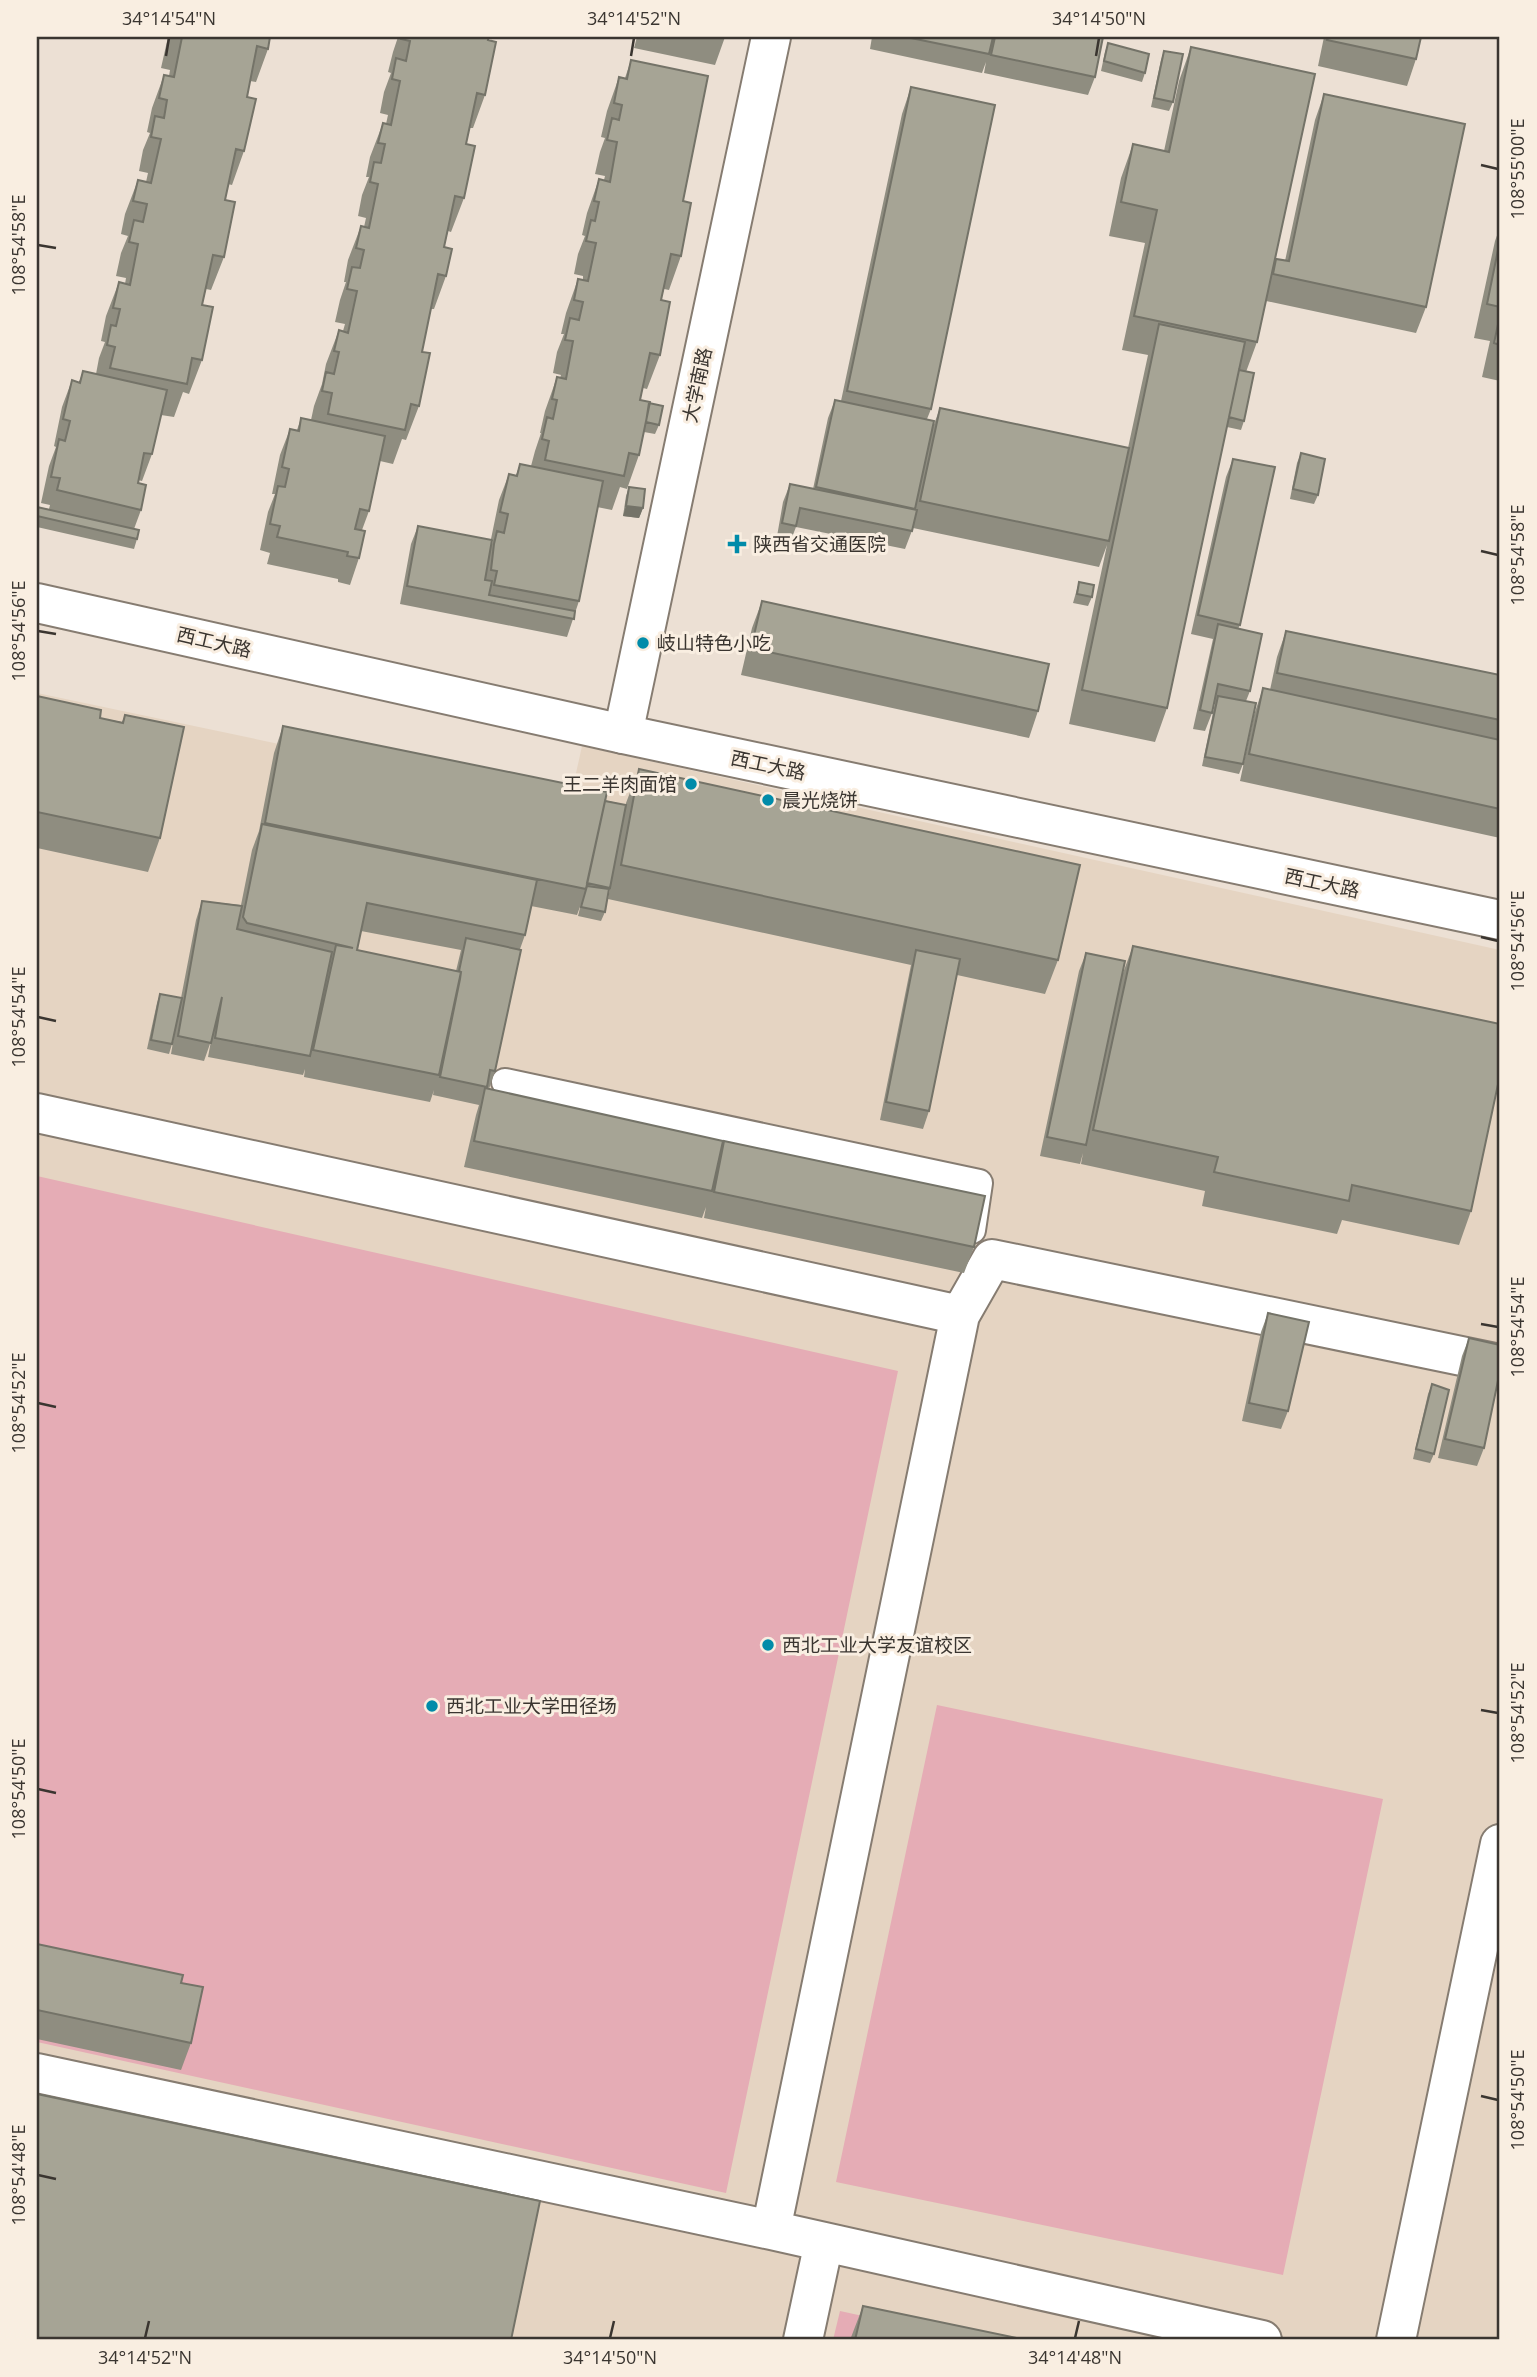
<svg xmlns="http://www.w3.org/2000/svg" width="1537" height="2377" font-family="'Open Sans','Noto Sans SC',sans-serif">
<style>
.built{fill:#e5d4c2}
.pitch{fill:#e5acb5}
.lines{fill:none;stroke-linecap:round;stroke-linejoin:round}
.service-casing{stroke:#867c71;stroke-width:30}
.minor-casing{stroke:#867c71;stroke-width:42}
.tertiary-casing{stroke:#867c71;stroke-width:42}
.service{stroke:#fff;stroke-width:26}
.minor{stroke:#fff;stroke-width:38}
.tertiary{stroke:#fff;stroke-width:38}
.wall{fill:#8f8d80;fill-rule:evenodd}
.shaded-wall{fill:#747368}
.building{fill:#a6a495;stroke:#747368;stroke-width:2}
.ticks{fill:none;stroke:#3a3530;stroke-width:2.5}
.poi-dot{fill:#008ba9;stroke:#f9eee1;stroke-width:2.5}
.labels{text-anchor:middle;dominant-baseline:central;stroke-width:6;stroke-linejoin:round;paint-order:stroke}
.street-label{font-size:19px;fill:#3a3530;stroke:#f9eee1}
.poi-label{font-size:19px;fill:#3a3530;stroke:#f9eee1;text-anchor:start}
.neatline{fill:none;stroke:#3a3530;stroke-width:2.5}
.ticks-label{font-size:18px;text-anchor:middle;fill:#3a3530}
</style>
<rect width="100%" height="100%" fill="#ece0d4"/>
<path class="built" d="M 37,693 L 569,805 L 582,746 L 1500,950 L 1500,2340 L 37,2340 Z"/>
<path class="pitch" d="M 37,1176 L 898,1371 L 726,2193 L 37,2042 Z
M 937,1705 L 1383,1799 L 1283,2275 L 836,2182 Z
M 840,2311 L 973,2340 L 833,2340 Z"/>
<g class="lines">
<defs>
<path id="service" d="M 505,1082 L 979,1183 L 972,1230"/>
<path id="minor" d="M 37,603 L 623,734
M 37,1113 L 960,1315 L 992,1259 L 1500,1364
M 37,2073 L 771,2230 L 1262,2340
M 771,2230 L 960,1315
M 803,2340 L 824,2242
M 1396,2340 L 1500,1844"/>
<path id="tertiary" d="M 771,37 L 623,734 L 1500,920"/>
</defs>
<use href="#service" class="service-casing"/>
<use href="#minor" class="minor-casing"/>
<use href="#tertiary" class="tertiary-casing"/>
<use href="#service" class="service"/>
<use href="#minor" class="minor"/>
<use href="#tertiary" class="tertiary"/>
</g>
<path class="wall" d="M 168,37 L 270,37 L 268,49 L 256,82 L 250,81 L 247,97 L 244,151 L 232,185 L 228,184 L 225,200 L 224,257 L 211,290 L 206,289 L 202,305 L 202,360 L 189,394 L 183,392 L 174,417 L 161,415 L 152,454 L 142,481 L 138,480 L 138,483 L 141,510 L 134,529 L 137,539 L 134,549 L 37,527 L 37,508 L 49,509 L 50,505 L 41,503 L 49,466 L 56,447 L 54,446 L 62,407 L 72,380 L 79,382 L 83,371 L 96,374 L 99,358 L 105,342 L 101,341 L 106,316 L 119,282 L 125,284 L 126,278 L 116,276 L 121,253 L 128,236 L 121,234 L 125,214 L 138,180 L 146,182 L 148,173 L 139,171 L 143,150 L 150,133 L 147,132 L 152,108 L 164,75 L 169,76 L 170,70 L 161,68 Z
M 398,37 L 489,37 L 485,95 L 473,128 L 469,128 L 466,144 L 464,198 L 451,232 L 448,231 L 444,247 L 446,276 L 434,309 L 431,309 L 422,352 L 419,406 L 406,440 L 402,439 L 393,464 L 380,461 L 369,511 L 362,530 L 359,558 L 350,585 L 338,582 L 338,579 L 267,564 L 270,553 L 260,550 L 268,512 L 275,494 L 272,494 L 280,455 L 290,429 L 297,430 L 301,418 L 311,420 L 314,406 L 322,384 L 326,364 L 339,330 L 343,331 L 345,324 L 335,322 L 340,300 L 346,282 L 344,282 L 348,260 L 361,226 L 364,227 L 366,218 L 358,216 L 362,195 L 369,177 L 366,177 L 370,157 L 383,123 L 386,124 L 388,115 L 380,113 L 384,92 L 391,73 L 388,72 L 393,52 Z
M 637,37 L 725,37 L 715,65 L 634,48 Z
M 872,37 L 1103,37 L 1095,77 L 1088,95 L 984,73 L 986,62 L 982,73 L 870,49 Z
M 1324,37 L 1421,37 L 1416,59 L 1407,86 L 1318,66 Z
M 1108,43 L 1145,73 L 1142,82 L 1101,71 L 1105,52 Z
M 1191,47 L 1273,267 L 1276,259 L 1285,261 L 1315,120 L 1324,94 L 1426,307 L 1416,333 L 1266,301 L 1257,342 L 1246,372 L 1244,421 L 1241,430 L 1227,427 L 1167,708 L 1155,742 L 1069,724 L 1107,545 L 1099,567 L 913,528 L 905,549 L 796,527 L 789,545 L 776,542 L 783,502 L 790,484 L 813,489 L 828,418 L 835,400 L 841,401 L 902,114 L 911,87 L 931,409 L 927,419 L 933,427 L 940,408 L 1128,448 L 1148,355 L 1122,350 L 1145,243 L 1109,236 L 1121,178 L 1133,144 L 1164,151 L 1179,81 Z
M 1164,51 L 1173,102 L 1169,111 L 1151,107 L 1161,60 Z
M 631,60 L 683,201 L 681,256 L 669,290 L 664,289 L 661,300 L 660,355 L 647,389 L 643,388 L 640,400 L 659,425 L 655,434 L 644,432 L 639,455 L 627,489 L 620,487 L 612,510 L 597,507 L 579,601 L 567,637 L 400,604 L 411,544 L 418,526 L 492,544 L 493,539 L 491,539 L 499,500 L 509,474 L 516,475 L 520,464 L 531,466 L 535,451 L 541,433 L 540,433 L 545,411 L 557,377 L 560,378 L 561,375 L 553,373 L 557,352 L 564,334 L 561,334 L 566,313 L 578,279 L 583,280 L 583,276 L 574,274 L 578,254 L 585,236 L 582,235 L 587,213 L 599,179 L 604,180 L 605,176 L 595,174 L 600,152 L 605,138 L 601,137 L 607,111 L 619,77 L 625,78 Z
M 1500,227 L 1500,381 L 1482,377 L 1490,341 L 1474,338 L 1495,241 Z
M 1301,453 L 1318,495 L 1314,504 L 1290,499 L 1297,463 Z
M 1233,459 L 1240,625 L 1238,629 L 1250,691 L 1246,701 L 1243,764 L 1239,774 L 1202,766 L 1215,703 L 1214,703 L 1212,713 L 1205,731 L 1193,729 L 1213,639 L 1191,634 L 1226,477 Z
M 629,487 L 643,508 L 639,518 L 623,516 L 626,496 Z
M 1079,582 L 1092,597 L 1088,606 L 1073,603 Z
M 762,601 L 1038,711 L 1029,738 L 741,675 L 752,628 Z
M 1286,631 L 1500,675 L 1500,838 L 1240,781 L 1254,715 L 1263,688 L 1270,690 L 1277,657 Z
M 37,696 L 100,718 L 122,722 L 125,715 L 160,838 L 148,872 L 37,848 Z
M 283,726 L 626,805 L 609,889 L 605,912 L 601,921 L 578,916 L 581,904 L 577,915 L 531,906 L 525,935 L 520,949 L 495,1071 L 489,1089 L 720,1152 L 724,1141 L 974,1247 L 964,1273 L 704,1218 L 706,1207 L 702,1218 L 464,1167 L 476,1115 L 479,1105 L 433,1095 L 434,1090 L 430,1102 L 304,1077 L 305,1069 L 303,1075 L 208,1057 L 211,1041 L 204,1061 L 171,1054 L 177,1019 L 172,1044 L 169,1054 L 147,1049 L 157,1003 L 160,994 L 181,998 L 196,920 L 202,901 L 241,905 L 252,850 L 259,831 L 274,753 ZM 361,931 L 461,950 L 456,971 L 357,950 Z
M 639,769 L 1058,960 L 1045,994 L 957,975 L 929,1111 L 923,1129 L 880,1120 L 911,965 L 608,899 L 626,803 Z
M 1133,946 L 1471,1211 L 1459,1245 L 1342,1220 L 1337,1234 L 1202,1206 L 1205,1191 L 1081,1164 L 1083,1153 L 1080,1164 L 1040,1156 L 1079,971 L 1086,953 L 1123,973 Z
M 1268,1313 L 1288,1411 L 1281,1429 L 1242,1421 L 1261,1332 Z
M 1469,1338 L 1484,1448 L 1477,1466 L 1438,1458 L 1462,1356 Z
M 1432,1384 L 1434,1454 L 1430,1463 L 1413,1459 L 1428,1394 Z
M 37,1944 L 181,1983 L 191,2043 L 181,2070 L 37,2039 Z
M 863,2306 L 1026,2340 L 850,2340 Z"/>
<path class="shaded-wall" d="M 626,506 L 643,508 L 639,518 L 623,516 Z"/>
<path class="building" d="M 182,37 L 270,37 L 268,49 L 257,46 L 247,97 L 256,99 L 244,151 L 236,149 L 225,200 L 235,202 L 224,257 L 213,255 L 202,305 L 213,307 L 202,360 L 192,358 L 187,384 L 110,368 L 115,347 L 107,345 L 111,325 L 116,326 L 120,309 L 113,308 L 119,282 L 130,285 L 138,244 L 129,242 L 134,220 L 143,222 L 147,204 L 133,201 L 138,180 L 151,183 L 161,139 L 151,137 L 155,116 L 164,118 L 167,100 L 159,98 L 164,75 L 174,77 Z
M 401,37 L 489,37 L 488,40 L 496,42 L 485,95 L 477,93 L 466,144 L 475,146 L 464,198 L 455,196 L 444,247 L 452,249 L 446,276 L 438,274 L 422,352 L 430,353 L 419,406 L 411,404 L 405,430 L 328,414 L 332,393 L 322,391 L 326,372 L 334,374 L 339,352 L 334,351 L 339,330 L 348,333 L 357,291 L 347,289 L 352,267 L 360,268 L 364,250 L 356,248 L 361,226 L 369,228 L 378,184 L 370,182 L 374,162 L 381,163 L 385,144 L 378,143 L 383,123 L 391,125 L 400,81 L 392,79 L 396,58 L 406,61 L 410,41 L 401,39 Z
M 906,37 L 993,37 L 989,54 Z
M 995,37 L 1103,37 L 1095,77 L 991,55 Z
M 1328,37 L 1421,37 L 1416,59 L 1327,40 Z
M 1108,43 L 1149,54 L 1145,73 L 1104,61 Z
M 1191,47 L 1315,74 L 1257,342 L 1134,316 L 1157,210 L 1121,202 L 1133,144 L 1169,152 Z
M 1164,51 L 1183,54 L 1173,102 L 1154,98 Z
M 631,60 L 708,76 L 683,201 L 691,203 L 681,256 L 671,254 L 661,300 L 670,302 L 660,355 L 650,353 L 640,400 L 650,402 L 639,455 L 629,453 L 624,476 L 545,460 L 549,441 L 542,439 L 547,417 L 553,419 L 557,400 L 552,399 L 557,377 L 566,379 L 573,341 L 565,340 L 570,318 L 579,320 L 583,302 L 574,300 L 578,279 L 588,281 L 596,243 L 586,241 L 591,220 L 595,221 L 599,202 L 594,201 L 599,179 L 610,182 L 617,142 L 607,140 L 612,118 L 619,120 L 622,105 L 614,103 L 619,77 L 627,79 Z
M 911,87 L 995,105 L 931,409 L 847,391 Z
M 1324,94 L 1465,124 L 1426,307 L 1273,274 L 1276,259 L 1289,261 Z
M 1500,240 L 1500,307 L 1487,304 Z
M 1500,315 L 1500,345 L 1494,343 Z
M 1159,324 L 1245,342 L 1167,708 L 1082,690 Z
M 1239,370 L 1254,373 L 1244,421 L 1229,417 Z
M 83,371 L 167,390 L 152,454 L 144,453 L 138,483 L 146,485 L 141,510 L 57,490 L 60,478 L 51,477 L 59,439 L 65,441 L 70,421 L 63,419 L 72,380 L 80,383 Z
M 835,400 L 934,421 L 915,509 L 816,487 Z
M 649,403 L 663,406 L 659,425 L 646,422 Z
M 940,408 L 1129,448 L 1109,541 L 920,501 Z
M 301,418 L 385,436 L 369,511 L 360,509 L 355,529 L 365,531 L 359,558 L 347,556 L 348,552 L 277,537 L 280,526 L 270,524 L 278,486 L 285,487 L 289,469 L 282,467 L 290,429 L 299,431 Z
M 1301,453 L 1325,459 L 1318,495 L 1293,489 Z
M 1233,459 L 1275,467 L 1240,625 L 1198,615 Z
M 520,464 L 603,481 L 579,601 L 494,585 L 497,571 L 491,570 L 494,544 L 497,531 L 504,533 L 508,514 L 500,512 L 509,474 L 517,476 Z
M 790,484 L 917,510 L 912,531 L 800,508 L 796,526 L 782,523 Z
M 629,487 L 645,489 L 643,508 L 626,506 Z
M 37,507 L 139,530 L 137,539 L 37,516 Z
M 418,526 L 492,540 L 485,580 L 492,581 L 489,595 L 575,611 L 574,619 L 407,586 Z
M 1079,582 L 1094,585 L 1092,597 L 1077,594 Z
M 762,601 L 1049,664 L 1038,711 L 751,648 Z
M 1218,624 L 1262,634 L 1250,691 L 1218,684 L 1212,713 L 1200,710 Z
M 1286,631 L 1500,675 L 1500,720 L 1277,673 Z
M 1263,688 L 1500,740 L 1500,809 L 1249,754 Z
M 37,696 L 101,710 L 100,718 L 123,723 L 125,715 L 184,727 L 160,838 L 37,812 Z
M 1218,696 L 1256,703 L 1243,764 L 1205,757 Z
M 283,726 L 607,792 L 586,889 L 265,823 Z
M 639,769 L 1080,865 L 1058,960 L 621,865 Z
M 605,801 L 626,805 L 610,888 L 587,883 Z
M 262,824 L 537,880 L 525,935 L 367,903 L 357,950 L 461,972 L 439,1075 L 313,1050 L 336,945 L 353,948 L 247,923 L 243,917 Z
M 587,886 L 609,889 L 605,912 L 581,907 Z
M 202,901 L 242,906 L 237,929 L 332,952 L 310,1056 L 215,1038 L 222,997 L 211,1043 L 178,1036 Z
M 466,938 L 521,950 L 495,1071 L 490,1070 L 487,1087 L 440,1077 L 460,979 L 461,972 L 459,971 Z
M 1133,946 L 1500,1024 L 1500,1075 L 1471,1211 L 1352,1185 L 1349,1201 L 1214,1172 L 1218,1157 L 1093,1130 Z
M 916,950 L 960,959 L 929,1111 L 886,1102 Z
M 1086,953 L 1125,961 L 1086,1145 L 1047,1137 Z
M 160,994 L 182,998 L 172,1044 L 151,1040 Z
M 485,1088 L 723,1141 L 712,1191 L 474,1141 Z
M 724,1141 L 985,1196 L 974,1247 L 714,1192 Z
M 1268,1313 L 1309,1322 L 1288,1411 L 1249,1403 Z
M 1469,1338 L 1500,1345 L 1500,1371 L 1484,1448 L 1445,1439 Z
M 1432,1384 L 1449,1390 L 1434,1454 L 1416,1449 Z
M 37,1944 L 183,1975 L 181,1983 L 203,1987 L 191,2043 L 37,2010 Z
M 37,2094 L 540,2201 L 511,2340 L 37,2340 Z
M 863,2306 L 1026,2340 L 855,2340 Z"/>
<path class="ticks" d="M 166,56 L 169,38M 631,56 L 634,38M 1096,56 L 1099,38M 1481,165 L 1498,169M 38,245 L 56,248M 1481,551 L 1498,555M 38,631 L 56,634M 1481,937 L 1498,941M 38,1017 L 56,1021M 1481,1324 L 1498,1327M 38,1403 L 56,1407M 1481,1710 L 1498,1713M 38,1789 L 56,1793M 1481,2096 L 1498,2100M 38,2175 L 56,2179M 145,2338 L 149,2321M 610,2338 L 614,2321M 1075,2338 L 1079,2321"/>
<g class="poi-dot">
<path d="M733.5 533.5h7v7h7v7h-7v7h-7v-7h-7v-7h7z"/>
<circle cx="643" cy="643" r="7"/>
<circle cx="691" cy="784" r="7"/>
<circle cx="768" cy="800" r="7"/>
<circle cx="768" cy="1645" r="7"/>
<circle cx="432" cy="1706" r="7"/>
</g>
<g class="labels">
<g class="street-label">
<text transform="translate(697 385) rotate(-78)">大学南路</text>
<text transform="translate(214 642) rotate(13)">西工大路</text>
<text transform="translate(768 765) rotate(12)">西工大路</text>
<text transform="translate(1322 883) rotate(12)">西工大路</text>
</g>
<g class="poi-label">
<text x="753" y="544">陕西省交通医院</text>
<text x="657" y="643">岐山特色小吃</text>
<text x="677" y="784" text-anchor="end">王二羊肉面馆</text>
<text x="782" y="800">晨光烧饼</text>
<text x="782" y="1645">西北工业大学友谊校区</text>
<text x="446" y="1706">西北工业大学田径场</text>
</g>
</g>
<rect width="1537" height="2377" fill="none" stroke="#f9eee1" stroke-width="77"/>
<rect x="38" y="38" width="1460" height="2300" class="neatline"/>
<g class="ticks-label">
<text x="169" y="25">34°14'54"N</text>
<text x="634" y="25">34°14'52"N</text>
<text x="1099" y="25">34°14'50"N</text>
<text transform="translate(1518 169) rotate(-90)" y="6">108°55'00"E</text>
<text transform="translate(19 245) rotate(-90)" y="6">108°54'58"E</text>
<text transform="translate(1518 555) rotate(-90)" y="6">108°54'58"E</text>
<text transform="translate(19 631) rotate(-90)" y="6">108°54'56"E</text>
<text transform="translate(1518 941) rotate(-90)" y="6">108°54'56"E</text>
<text transform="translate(19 1017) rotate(-90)" y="6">108°54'54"E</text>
<text transform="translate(1518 1327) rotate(-90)" y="6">108°54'54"E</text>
<text transform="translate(19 1403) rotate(-90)" y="6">108°54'52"E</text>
<text transform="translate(1518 1713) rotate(-90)" y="6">108°54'52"E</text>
<text transform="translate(19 1789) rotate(-90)" y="6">108°54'50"E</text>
<text transform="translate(1518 2100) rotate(-90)" y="6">108°54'50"E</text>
<text transform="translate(19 2175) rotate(-90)" y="6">108°54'48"E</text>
<text x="145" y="2364">34°14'52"N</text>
<text x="610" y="2364">34°14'50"N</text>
<text x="1075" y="2364">34°14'48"N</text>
</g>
</svg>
